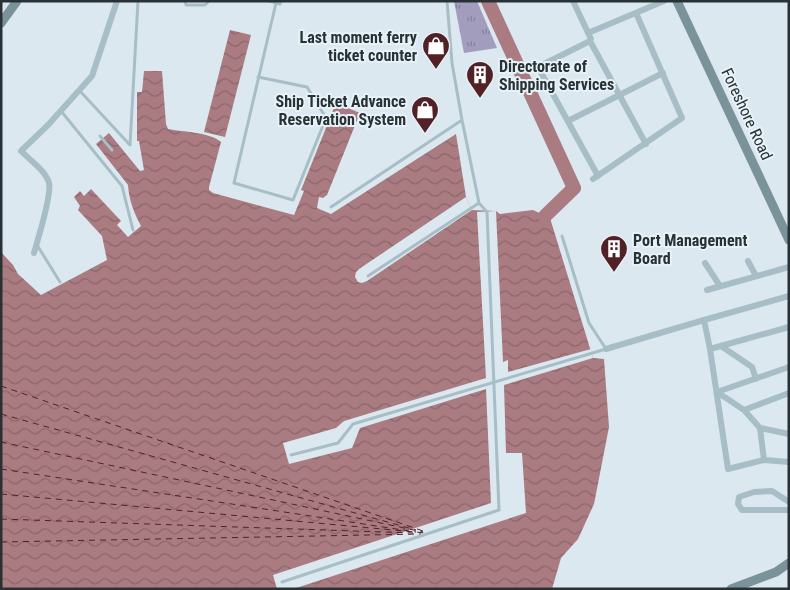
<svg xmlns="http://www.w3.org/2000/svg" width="790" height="590" font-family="'Roboto Condensed',sans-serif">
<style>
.grass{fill:url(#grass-tufts)}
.water{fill:url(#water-waves)}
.pier{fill:#dbe8f0}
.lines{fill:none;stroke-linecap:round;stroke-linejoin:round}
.river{stroke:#aa7c82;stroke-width:14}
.ferry{stroke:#522125;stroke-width:1;stroke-dasharray:6 5;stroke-linecap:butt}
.lane{stroke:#a8bec7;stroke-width:3}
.street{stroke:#a8bec7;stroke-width:6}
.secondary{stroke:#7a939a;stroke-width:9}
.labels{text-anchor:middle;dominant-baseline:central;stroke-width:4;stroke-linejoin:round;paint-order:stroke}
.poi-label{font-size:16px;font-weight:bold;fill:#283234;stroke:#e7f1f8;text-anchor:end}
.street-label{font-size:16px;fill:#283234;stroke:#e7f1f8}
</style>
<defs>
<pattern id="grass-tufts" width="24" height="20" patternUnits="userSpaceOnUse" patternTransform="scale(1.25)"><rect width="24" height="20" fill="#a29cbd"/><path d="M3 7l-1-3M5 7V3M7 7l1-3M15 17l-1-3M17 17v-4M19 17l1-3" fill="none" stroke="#84809a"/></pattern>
<pattern id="water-waves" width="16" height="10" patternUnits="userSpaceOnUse" patternTransform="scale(1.25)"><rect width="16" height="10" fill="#aa7c82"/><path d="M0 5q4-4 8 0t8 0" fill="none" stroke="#8a666b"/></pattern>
</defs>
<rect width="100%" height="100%" fill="#dbe8f0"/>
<path class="grass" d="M 454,1 L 477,1 L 497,48 L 464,53 Z"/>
<path class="water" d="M 230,30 L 251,35 L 225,137 L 204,132 Z
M 144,71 L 162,71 L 166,124 L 168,129 C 182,132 210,132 221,142 L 209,187 L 209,190 L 213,193 L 294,215 L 304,191 L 301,190 L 336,103 L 360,113 L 327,195 L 323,198 L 319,197 L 317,208 L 331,214 L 456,134 L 466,197 L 472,210 L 496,211 L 500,214 L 533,210 L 550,218 L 593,358 L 604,359 L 609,427 L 594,504 L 578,539 L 561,558 L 552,589 L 1,589 L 1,252 L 13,265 L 18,274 L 41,295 L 107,260 L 102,236 L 78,210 L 80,206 L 74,197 L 80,191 L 84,196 L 91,189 L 121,221 L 117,225 L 128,237 L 141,226 C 134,213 129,200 128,185 L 96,144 L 109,133 L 140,171 L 144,170 L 139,141 L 137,141 L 137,92 L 142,92 Z"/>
<path class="pier" d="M 466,197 L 472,210 L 367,281 L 362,283 L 358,282 L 355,277 L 356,272 L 359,269 Z
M 496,211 L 503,362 L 508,360 L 508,372 L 591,349 L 593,358 L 504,385 L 506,453 L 522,453 L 526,513 L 293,589 L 277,589 L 273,575 L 491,503 L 486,389 L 360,428 L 352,448 L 289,464 L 283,443 L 336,428 L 344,421 L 486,378 L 477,212 Z"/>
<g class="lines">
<path class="river" d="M 488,1 L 574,188 L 545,216"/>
<path class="ferry" d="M 1,386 L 426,532
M 1,414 L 416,530
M 1,442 L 423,532
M 1,469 L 416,532
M 1,494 L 426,533
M 1,519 L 413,533
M 1,542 L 421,534"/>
<path class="lane" d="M 185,1 L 186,5 L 205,5 L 209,1
M 269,1 L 280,4 L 281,1
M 258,77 L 307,87 L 326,118 L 293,200 L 234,183 L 276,3
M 79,90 L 130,145 L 138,1
M 61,111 L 122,186 L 133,230
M 100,136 L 112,150
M 331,207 L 462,120
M 37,245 L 60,282
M 368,276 L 479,203
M 291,455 L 338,443 L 353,424 L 606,349 L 589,323 L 562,236
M 282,582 L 499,510 L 487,212 L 479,203 L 462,120 L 452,63 L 447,1"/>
<path class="street" d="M 573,1 L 591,39 L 590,41 L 646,144
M 588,33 L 664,1
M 590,41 L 538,67 L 598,176
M 568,121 L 663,73
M 593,179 L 682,118 L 636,13
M 34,253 C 38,239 52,195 49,183 C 46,171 30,160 21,151 L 48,125 L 92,76 L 117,1
M 748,261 L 756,276
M 705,263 L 720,286
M 707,290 L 789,267
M 704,320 L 710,349 L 728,469 L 764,460 L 789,462
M 721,346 L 752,367 L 756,379
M 606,349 L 704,320 L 789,296
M 710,349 L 789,327
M 717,392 L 744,410 L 760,428 L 789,434
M 717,392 L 789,367
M 744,410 L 789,393
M 760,428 L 764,460
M 789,502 L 772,491 L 754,492 L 739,497 L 738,504 L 742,510 L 789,510"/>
<path class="secondary" d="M 677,1 L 789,240
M 1,23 L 17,1
M 731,589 L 776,572 L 789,563"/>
</g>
<defs>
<symbol id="shop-pin" viewBox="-11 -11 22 30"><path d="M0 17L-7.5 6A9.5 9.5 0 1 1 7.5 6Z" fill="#522125" stroke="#e7f1f8"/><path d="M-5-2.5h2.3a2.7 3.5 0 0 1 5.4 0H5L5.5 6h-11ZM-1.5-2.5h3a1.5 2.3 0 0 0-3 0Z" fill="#fff"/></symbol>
<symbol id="building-pin" viewBox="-11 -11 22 30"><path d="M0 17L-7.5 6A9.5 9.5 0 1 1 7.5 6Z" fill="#522125" stroke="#e7f1f8"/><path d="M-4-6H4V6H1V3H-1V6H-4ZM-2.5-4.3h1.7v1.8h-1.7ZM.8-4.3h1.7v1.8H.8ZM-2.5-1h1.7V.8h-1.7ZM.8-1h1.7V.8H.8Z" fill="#fff"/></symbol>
</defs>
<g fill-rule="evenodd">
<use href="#shop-pin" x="420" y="30" width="32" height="43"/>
<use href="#building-pin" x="464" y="59" width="32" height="43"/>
<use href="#shop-pin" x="409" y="94" width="32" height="43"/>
<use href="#building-pin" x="598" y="233" width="32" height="43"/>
</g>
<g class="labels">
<g class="poi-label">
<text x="417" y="37">Last moment ferry<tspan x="417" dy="18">ticket counter</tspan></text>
<text x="499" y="66" text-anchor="start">Directorate of<tspan x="499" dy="18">Shipping Services</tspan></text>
<text x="406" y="101">Ship Ticket Advance<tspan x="406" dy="18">Reservation System</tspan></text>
<text x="633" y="240" text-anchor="start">Port Management<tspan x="633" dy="18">Board</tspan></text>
</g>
<g class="street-label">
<text transform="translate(747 114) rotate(65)">Foreshore Road</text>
</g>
</g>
<rect width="790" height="590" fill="none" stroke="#283234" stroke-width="5"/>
</svg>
